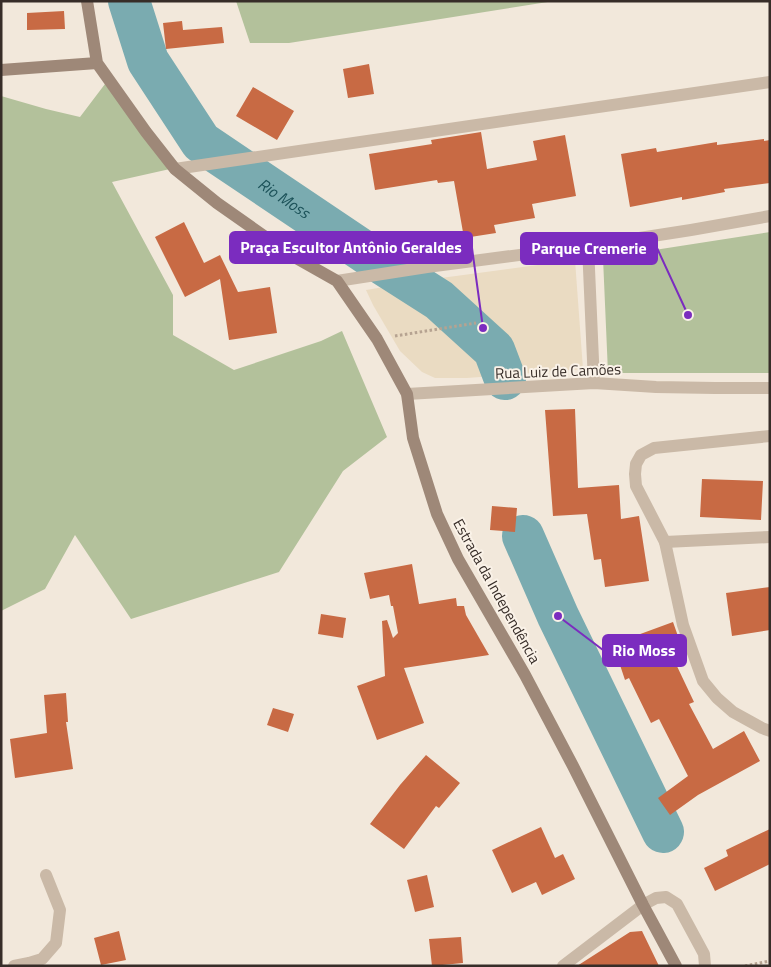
<svg xmlns="http://www.w3.org/2000/svg" width="771" height="967" font-family="'Titillium Web',sans-serif">
<style>
.green{fill:#b3c19b}
.plaza{fill:#eadbc2}
.lines{fill:none;stroke-linecap:round;stroke-linejoin:round}
.river{stroke:#7aabb0;stroke-width:42}
.building{fill:#c86a44}
.path{stroke:#b6a391;stroke-width:3;stroke-dasharray:2.5 2.5;stroke-linecap:butt}
.lane{stroke:#cab9a7;stroke-width:12}
.street{stroke:#cab9a7;stroke-width:12}
.secondary{stroke:#9e8878;stroke-width:12}
.labels{text-anchor:middle;dominant-baseline:central;stroke-width:4;stroke-linejoin:round;paint-order:stroke}
.street-label{font-size:15px;fill:#372d28;stroke:#faf2e8}
.water-label{font-size:16px;font-style:italic;fill:#1c5259;stroke:#faf2e8}
.leader{fill:none;stroke:#7b2cbf;stroke-width:2}
.callout-dot{fill:#7b2cbf;stroke:#faf2e8;stroke-width:2}
.callout{fill:#7b2cbf;stroke:#7b2cbf;stroke-width:2}
.callout-label{font-size:16px;text-anchor:middle;font-weight:bold;fill:#fff}
</style>
<rect width="100%" height="100%" fill="#f2e8db"/>
<path class="green" d="M 236,1 L 554,1 L 289,43 L 250,43 Z
M 105,84 L 170,169 L 112,182 L 173,295 L 173,335 L 234,370 L 321,341 L 342,331 L 387,437 L 343,471 L 279,572 L 131,619 L 75,535 L 45,589 L 1,611 L 1,96 L 46,109 L 80,117 Z
M 770,232 L 770,373 L 608,373 L 603,258 Z"/>
<path class="plaza" d="M 575,260 L 583,369 L 467,378 L 435,378 L 422,372 L 400,351 L 373,305 L 366,290 L 426,280 Z"/>
<g class="lines">
<g class="river">
<path id="s1" d="M 129,1 L 148,61 L 201,142 L 381,263 L 439,300 L 494,350 L 505,379"/>
<path d="M 523,536 L 558,616 L 663,832"/>
</g>
</g>
<path class="building" d="M 64,11 L 65,29 L 27,30 L 27,13 Z
M 182,21 L 183,30 L 222,27 L 224,43 L 166,49 L 163,23 Z
M 369,64 L 374,94 L 348,98 L 343,69 Z
M 253,87 L 294,111 L 277,140 L 236,116 Z
M 481,132 L 487,169 L 537,160 L 533,141 L 565,135 L 576,196 L 532,204 L 535,218 L 494,225 L 496,233 L 464,238 L 454,181 L 438,183 L 437,180 L 375,190 L 369,154 L 432,144 L 431,140 Z
M 764,139 L 764,141 L 770,140 L 770,183 L 724,189 L 725,192 L 682,200 L 682,197 L 630,207 L 621,154 L 656,148 L 657,152 L 717,142 L 717,145 Z
M 184,222 L 204,263 L 220,255 L 238,292 L 270,287 L 277,333 L 229,340 L 220,279 L 185,297 L 155,237 Z
M 575,409 L 578,488 L 619,485 L 621,519 L 639,516 L 649,581 L 605,587 L 601,559 L 594,560 L 587,514 L 553,516 L 545,410 Z
M 702,479 L 763,481 L 761,520 L 700,517 Z
M 492,506 L 517,508 L 515,532 L 490,530 Z
M 412,564 L 419,604 L 456,598 L 457,606 L 464,606 L 466,615 L 489,655 L 404,668 L 424,723 L 377,740 L 357,686 L 385,676 L 382,621 L 387,620 L 393,638 L 398,633 L 393,606 L 391,606 L 389,595 L 370,599 L 364,573 Z
M 770,587 L 770,630 L 732,636 L 726,593 Z
M 321,614 L 346,618 L 343,638 L 318,634 Z
M 673,622 L 686,659 L 675,662 L 694,702 L 689,704 L 713,749 L 744,731 L 760,761 L 698,795 L 670,815 L 658,798 L 688,776 L 659,719 L 651,723 L 629,678 L 625,680 L 613,644 Z
M 66,693 L 68,722 L 66,722 L 73,769 L 15,778 L 10,739 L 47,733 L 44,695 Z
M 273,708 L 294,714 L 288,732 L 267,725 Z
M 426,755 L 460,783 L 439,808 L 436,806 L 404,849 L 370,824 L 400,785 Z
M 541,827 L 555,858 L 563,854 L 575,879 L 542,895 L 536,882 L 512,893 L 492,850 Z
M 770,829 L 770,864 L 715,891 L 704,868 L 728,856 L 726,850 Z
M 427,875 L 434,907 L 415,912 L 407,880 Z
M 119,931 L 126,960 L 101,965 L 94,938 Z
M 642,931 L 659,966 L 577,966 L 630,932 Z
M 461,937 L 463,963 L 432,966 L 429,939 Z"/>
<g class="lines">
<path class="path" d="M 395,336 L 476,323
M 745,966 L 770,961"/>
<path class="lane" d="M 665,542 L 770,537
M 643,905 L 656,898 L 666,897 L 677,904 L 704,954 L 705,966
M 14,966 L 29,963 L 42,959 L 56,943 L 60,910 L 46,875"/>
<path class="street" d="M 175,169 L 770,82
M 588,246 L 594,383
M 337,281 L 427,267 L 588,246 L 691,230 L 770,216
M 407,394 L 594,383 L 656,387 L 715,388 L 770,388
M 770,436 L 654,448 L 641,455 L 636,464 L 635,474 L 636,486 L 665,542 L 683,625 L 703,681 L 717,698 L 733,712 L 762,728 L 770,731
M 563,966 L 643,905"/>
<path class="secondary" d="M 87,1 L 97,63 L 146,132 L 175,169 L 217,203 L 291,255 L 337,281 L 377,339 L 407,394 L 413,438 L 437,514 L 458,559 L 525,675 L 573,766 L 643,905 L 676,966
M 1,70 L 97,63"/>
</g>
<g class="labels">
<g class="street-label">
<text transform="translate(558 371) rotate(-2)">Rua Luiz de Camões</text>
<text transform="translate(497 591) rotate(61)">Estrada da Independência</text>
</g>
<g class="water-label">
<text stroke="none"><textPath href="#s1" startOffset="260">Rio Moss</textPath></text>
</g>
</g>
<path class="leader" d="M483 328L472 248M688 315L657 248M558 616L603 650"/>
<g class="callout-dot">
<circle cx="483" cy="328" r="5"/>
<circle cx="688" cy="315" r="5"/>
<circle cx="558" cy="616" r="5"/>
</g>
<g class="callout">
<rect x="230" y="232" width="242" height="31" rx="5"/>
<rect x="521" y="233" width="136" height="31" rx="5"/>
<rect x="603" y="635" width="83" height="31" rx="5"/>
</g>
<g class="callout-label">
<text x="351" y="253">Praça Escultor Antônio Geraldes</text>
<text x="589" y="254">Parque Cremerie</text>
<text x="644" y="656">Rio Moss</text>
</g>
<rect width="771" height="967" fill="none" stroke="#372d28" stroke-width="5"/>
</svg>
